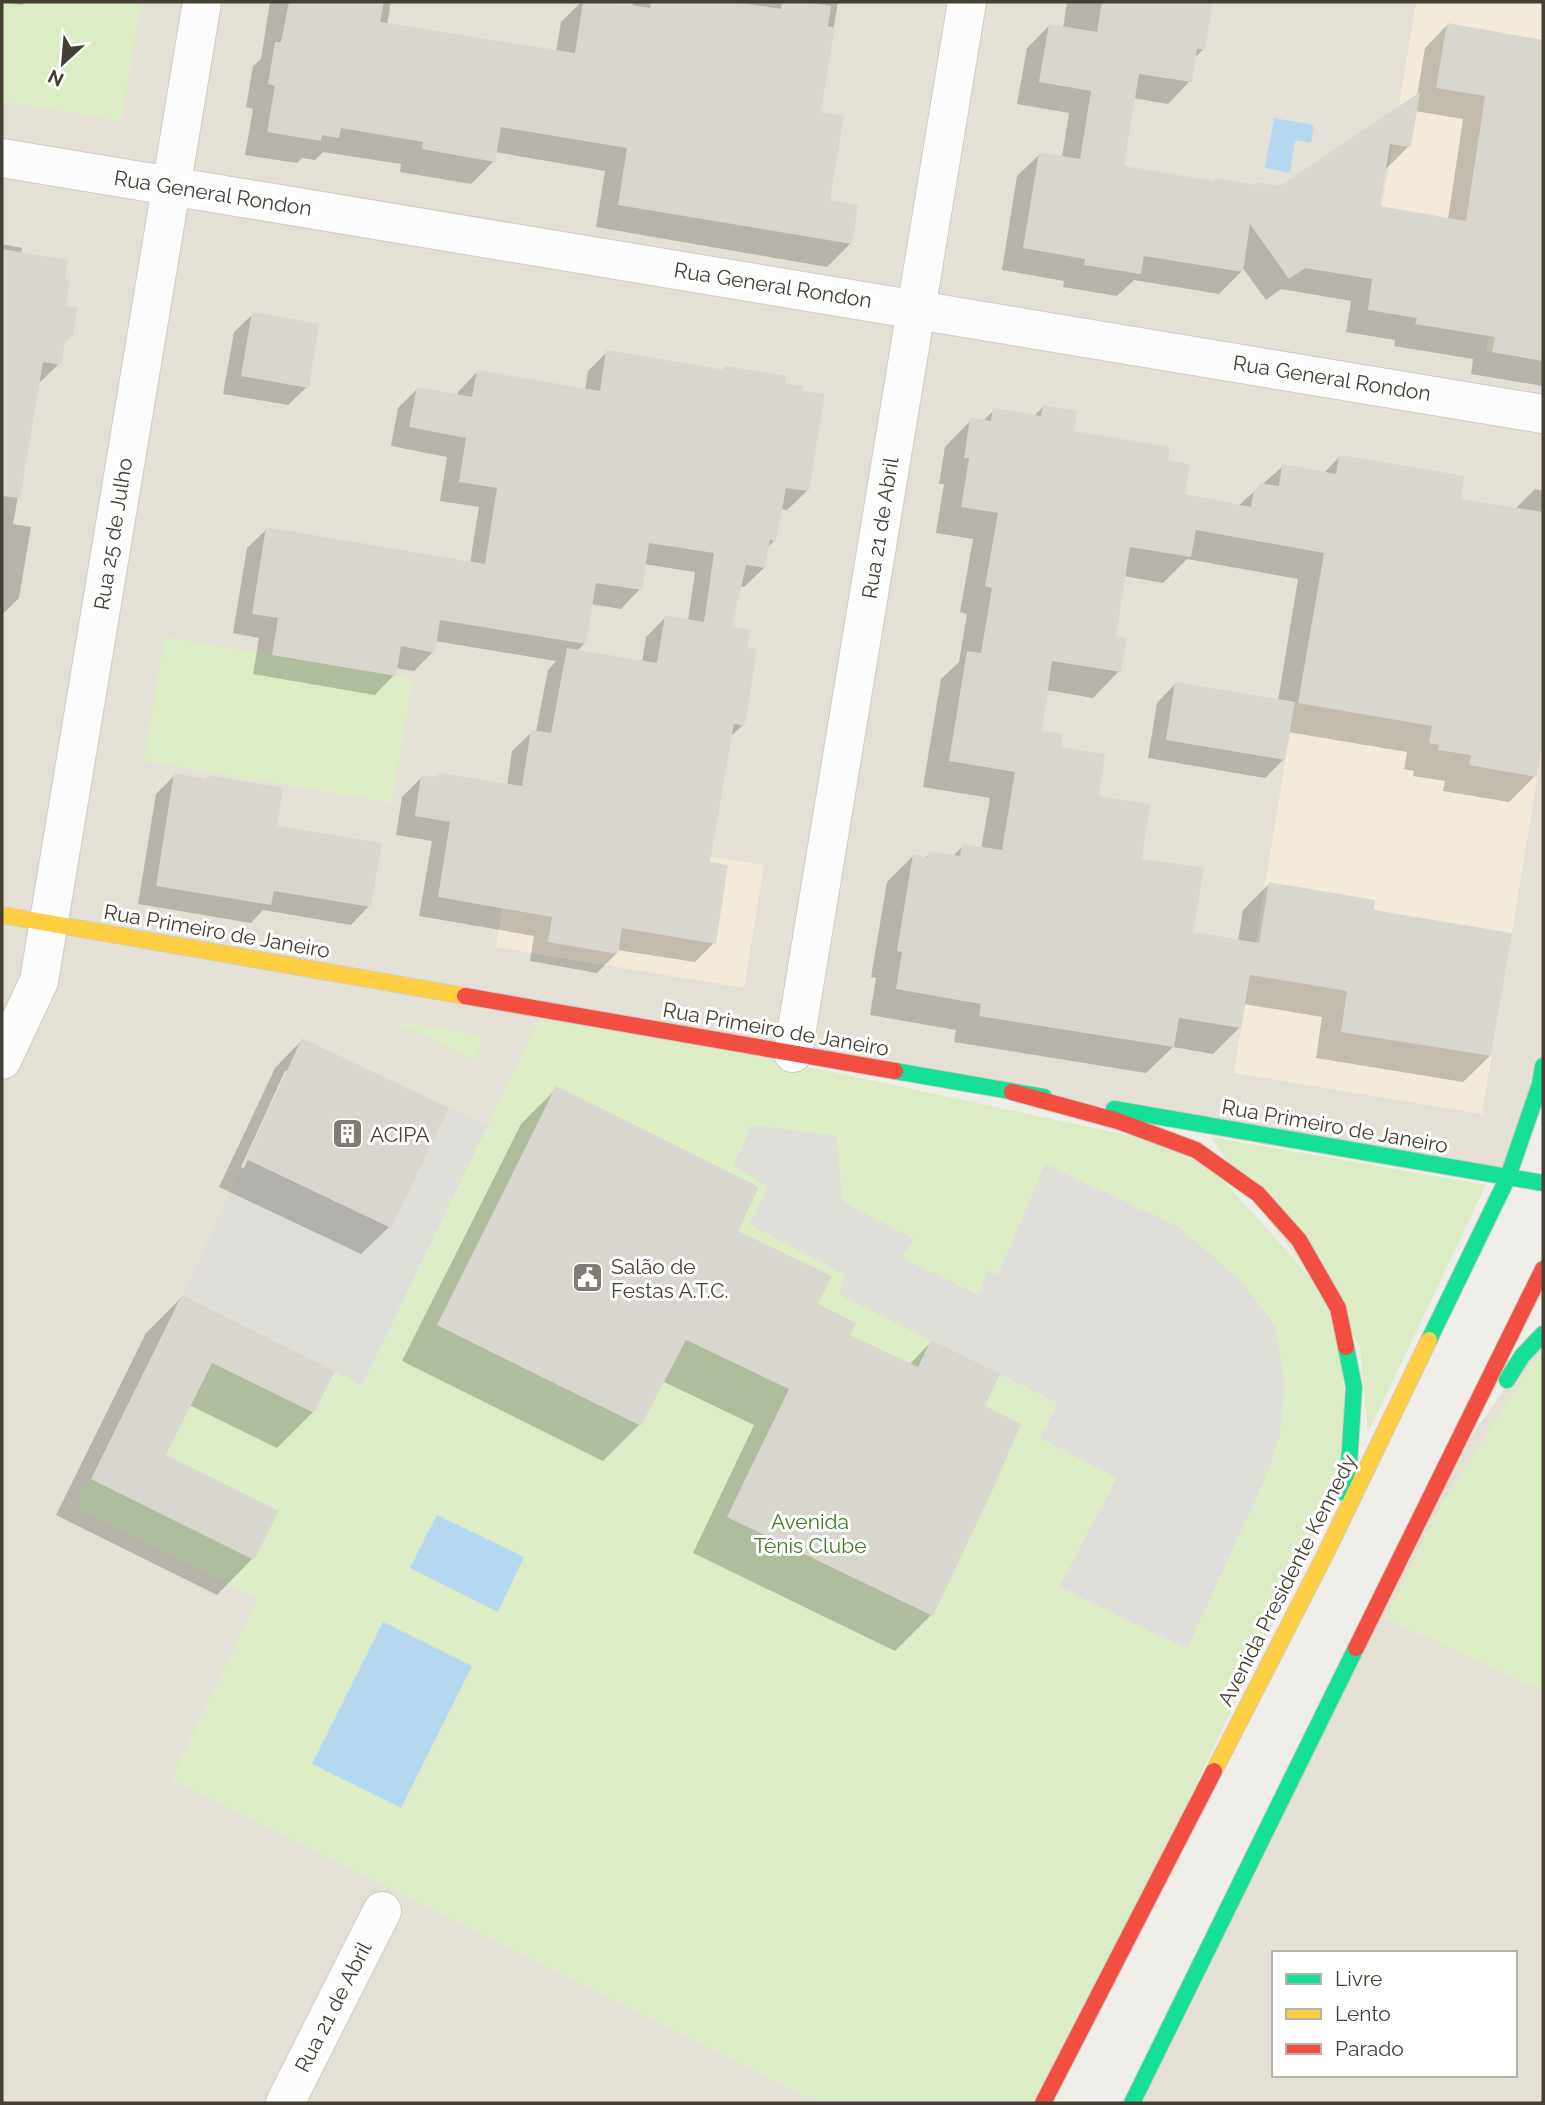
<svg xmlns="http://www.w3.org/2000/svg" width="1545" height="2105" font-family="Raleway,sans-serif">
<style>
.residential{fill:#e4e0d5;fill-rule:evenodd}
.commercial{fill:#f3eada}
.green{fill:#dcecc6}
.parking{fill:#dfddd8}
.water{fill:#b6d7f0}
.shadow{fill:#0003;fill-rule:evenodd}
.building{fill:#d9d6d0}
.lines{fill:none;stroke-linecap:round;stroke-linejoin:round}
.street-casing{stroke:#cecbc5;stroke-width:40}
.fast-casing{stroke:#cfcbbe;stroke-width:18}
.slow-casing{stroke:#cfcbbe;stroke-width:18}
.jam-casing{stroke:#cfcbbe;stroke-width:18}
.street{stroke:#fdfcfc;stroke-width:38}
.fast{stroke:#16e098;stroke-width:16}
.slow{stroke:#ffcf43;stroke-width:16}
.jam{stroke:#f24e42;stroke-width:16}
.labels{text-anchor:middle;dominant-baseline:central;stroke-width:6;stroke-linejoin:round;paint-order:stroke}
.street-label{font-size:21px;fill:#453f34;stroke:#fff}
.poi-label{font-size:21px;fill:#453f34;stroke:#fff;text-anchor:start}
.park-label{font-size:21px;fill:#427a25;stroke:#fff}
</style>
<rect width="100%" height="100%" fill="#f0eee8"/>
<path class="residential" d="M 2,2 L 1543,2 L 1543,1066 L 1508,1177 L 544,1010 L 172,1778 L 820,2103 L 2,2103 Z
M 1543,1334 L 1543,2103 L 1132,2103 L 1468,1441 ZM 1274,1953 L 1515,1953 L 1515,2075 L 1274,2075 Z"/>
<path class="commercial" d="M 1416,2 L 1543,2 L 1543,361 L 1486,351 L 1497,286 L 1382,207 Z
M 1295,702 L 1543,743 L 1482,1114 L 1234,1073 Z
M 516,824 L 764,865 L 744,988 L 496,947 Z"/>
<path class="green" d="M 2,2 L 128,2 L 141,4 L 121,121 L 2,101 Z
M 165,637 L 413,679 L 392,803 L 144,761 Z
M 544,1010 L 1196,1150 L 1338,1308 L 1349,1464 L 1044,2103 L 820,2103 L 171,1779 L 258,1599 L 74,1507 L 91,1479 L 182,1295 L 362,1384 Z
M 394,1021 L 483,1036 L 475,1061 Z
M 1211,1137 L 1486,1185 L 1368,1433 L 1360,1347 Z
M 1543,1351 L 1543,1691 L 1385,1618 L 1442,1504 L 1532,1364 Z"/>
<path class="parking" d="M 449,1108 L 487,1127 L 362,1385 L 182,1295 L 246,1159 L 390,1227 Z
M 752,1125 L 837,1136 L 842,1201 L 914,1239 L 902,1258 L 978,1295 L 988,1270 L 998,1275 L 1045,1164 L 1179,1227 L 1242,1282 L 1275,1326 L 1285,1383 L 1280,1435 L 1268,1472 L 1187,1649 L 1059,1587 L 1117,1478 L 1040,1438 L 1058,1403 L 839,1295 L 845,1275 L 750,1225 L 768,1186 L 733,1166 Z"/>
<path class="water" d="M 1274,118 L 1314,125 L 1311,143 L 1295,140 L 1290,173 L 1265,168 Z
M 437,1515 L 524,1557 L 498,1612 L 410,1568 Z
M 383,1622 L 472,1666 L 401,1808 L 312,1764 Z"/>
<path class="shadow" d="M 2,2 L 25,2 L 22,5 Z
M 270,2 L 391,2 L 387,25 L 556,52 L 561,22 L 581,2 L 602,2 L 632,7 L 633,2 L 838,2 L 819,113 L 828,202 L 850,244 L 827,267 L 596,227 L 605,171 L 495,152 L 494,161 L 471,184 L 400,172 L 401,164 L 323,152 L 315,160 L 302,158 L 297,163 L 245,155 L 253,109 L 246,107 L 253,66 L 261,59 Z
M 1067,2 L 1211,2 L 1204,49 L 1193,59 L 1190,81 L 1168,104 L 1133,98 L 1122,167 L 1213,183 L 1255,187 L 1258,184 L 1280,187 L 1417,96 L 1425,48 L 1447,25 L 1543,42 L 1543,104 L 1541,118 L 1543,119 L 1543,386 L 1471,374 L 1473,359 L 1394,346 L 1395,340 L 1346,332 L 1351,301 L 1281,289 L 1266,300 L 1242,267 L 1242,271 L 1219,294 L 1134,280 L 1117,296 L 1063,287 L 1064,281 L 1002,270 L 1017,176 L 1040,154 L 1062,157 L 1069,113 L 1017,104 L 1027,48 L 1049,26 L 1063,28 ZM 1415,111 L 1463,119 L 1448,219 L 1378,208 L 1384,169 L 1386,169 L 1409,146 Z
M 2,244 L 22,248 L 21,254 L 63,282 L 64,307 L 59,364 L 38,384 L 13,524 L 31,527 L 19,598 L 2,615 Z
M 253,314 L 307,387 L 288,405 L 223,394 L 234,332 Z
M 607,352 L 721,372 L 725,368 L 784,385 L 807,491 L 787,510 L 780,509 L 775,540 L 767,548 L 764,568 L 744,587 L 740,586 L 730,628 L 745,649 L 743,725 L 729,738 L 708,864 L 714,943 L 695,962 L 617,950 L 617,953 L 597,973 L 530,961 L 534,936 L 419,916 L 432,841 L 396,835 L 402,797 L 422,777 L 434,779 L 439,774 L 507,786 L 512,751 L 532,732 L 536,732 L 548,670 L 556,661 L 435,641 L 433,652 L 414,671 L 395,668 L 394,675 L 375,695 L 253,674 L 259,638 L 233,633 L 247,548 L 267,529 L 470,563 L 479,507 L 440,501 L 447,457 L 391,446 L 398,408 L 417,389 L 457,396 L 458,392 L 477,372 L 585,390 L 588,371 ZM 644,564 L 695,572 L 688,621 L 666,617 L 646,637 L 642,663 L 576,652 L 585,643 L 591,604 L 621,609 L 640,589 Z
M 1043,407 L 1072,433 L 1166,461 L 1183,495 L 1238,506 L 1283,466 L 1323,474 L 1340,456 L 1459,501 L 1514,510 L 1535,489 L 1543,491 L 1543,749 L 1539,754 L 1535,776 L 1509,802 L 1443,791 L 1445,781 L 1413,776 L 1414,771 L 1404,769 L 1407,752 L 1288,732 L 1284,759 L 1265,778 L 1148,758 L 1157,703 L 1175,684 L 1278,701 L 1298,579 L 1187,559 L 1163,583 L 1123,576 L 1114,637 L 1119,671 L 1093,698 L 1046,690 L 1040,732 L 1059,748 L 1097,797 L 1191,933 L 1238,941 L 1243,910 L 1269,884 L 1372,912 L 1490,1056 L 1463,1082 L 1316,1058 L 1322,1017 L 1244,1004 L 1240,1027 L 1213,1054 L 1173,1047 L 1146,1073 L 954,1042 L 956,1030 L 870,1015 L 876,978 L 871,977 L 887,882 L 913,856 L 925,858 L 930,853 L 952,857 L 963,846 L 981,849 L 990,798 L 923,787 L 941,679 L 959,662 L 967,614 L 960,612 L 973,539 L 936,533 L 944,484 L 939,484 L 945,447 L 971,420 L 982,422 L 994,410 L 1034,416 Z
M 175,775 L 205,780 L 208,777 L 275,827 L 369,906 L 351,925 L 263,910 L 251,923 L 138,904 L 156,794 Z
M 302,1040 L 389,1227 L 361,1254 L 219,1187 L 275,1068 ZM 285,1071 L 289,1071 L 244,1168 L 241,1167 Z
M 557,1088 L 736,1232 L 848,1336 L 909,1365 L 931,1342 L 931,1615 L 895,1651 L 693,1553 L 754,1425 L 662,1381 L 639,1425 L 603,1461 L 402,1361 L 521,1124 Z
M 182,1297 L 313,1412 L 277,1448 L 189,1405 L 164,1456 L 276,1511 L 252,1559 L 217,1595 L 56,1515 L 146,1333 Z"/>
<path class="building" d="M 289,2 L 384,2 L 380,22 L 575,53 L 583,2 L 613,2 L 650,8 L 651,2 L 735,2 L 781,9 L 782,2 L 805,2 L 831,6 L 828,26 L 835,28 L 821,112 L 844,116 L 830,200 L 858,205 L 852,244 L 618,205 L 627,148 L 501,127 L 495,162 L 422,149 L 423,142 L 341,128 L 339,138 L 322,135 L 321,141 L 267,132 L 275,86 L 268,84 L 275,42 L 281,42 Z
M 1102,2 L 1213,2 L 1205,50 L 1197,49 L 1192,82 L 1139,74 L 1124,166 L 1214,181 L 1214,178 L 1257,185 L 1258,182 L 1280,186 L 1420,92 L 1411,147 L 1390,144 L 1380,206 L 1466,221 L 1485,96 L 1436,88 L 1447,23 L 1543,40 L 1543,361 L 1492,352 L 1495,337 L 1415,324 L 1417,318 L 1368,310 L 1372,279 L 1305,268 L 1289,279 L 1250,224 L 1243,272 L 1144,256 L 1141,274 L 1084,265 L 1085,259 L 1023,248 L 1039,152 L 1080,159 L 1091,91 L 1039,82 L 1049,24 L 1097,32 Z
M 2,249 L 68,260 L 65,280 L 70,281 L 66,306 L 78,307 L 73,335 L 65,341 L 61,365 L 43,362 L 20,498 L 2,496 Z
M 252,312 L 319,324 L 309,388 L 241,376 Z
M 606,350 L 724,370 L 724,366 L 786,376 L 785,383 L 803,386 L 802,391 L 825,394 L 809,491 L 786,488 L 776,541 L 770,540 L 765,568 L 746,565 L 732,627 L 750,630 L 747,648 L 757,649 L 745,726 L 734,724 L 710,862 L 728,865 L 716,944 L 622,928 L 618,954 L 548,942 L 552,917 L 438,897 L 450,822 L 415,816 L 421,775 L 437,777 L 438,773 L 522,786 L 531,730 L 551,733 L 567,648 L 657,663 L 665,615 L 704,622 L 714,553 L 649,543 L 642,590 L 596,583 L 586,644 L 440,620 L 435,653 L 401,646 L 396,676 L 272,655 L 278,618 L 252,614 L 266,527 L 485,564 L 497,488 L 459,482 L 466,438 L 409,427 L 417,387 L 472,397 L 477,370 L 600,391 Z
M 1043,405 L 1077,411 L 1074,431 L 1170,447 L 1168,460 L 1190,464 L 1185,494 L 1251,507 L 1254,490 L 1257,490 L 1259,483 L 1279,486 L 1282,464 L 1336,474 L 1339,455 L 1464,476 L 1461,499 L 1543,512 L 1543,740 L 1537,777 L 1469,765 L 1471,755 L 1438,750 L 1439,745 L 1429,743 L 1432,726 L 1298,703 L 1324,553 L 1196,530 L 1191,557 L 1130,547 L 1116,636 L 1127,638 L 1121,672 L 1052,661 L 1042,731 L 1063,734 L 1061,747 L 1105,754 L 1099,796 L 1150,804 L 1142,859 L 1204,868 L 1193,932 L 1259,943 L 1269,882 L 1375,900 L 1374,910 L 1512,933 L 1491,1056 L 1341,1032 L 1347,991 L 1250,975 L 1241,1028 L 1179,1018 L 1174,1047 L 979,1016 L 981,1004 L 896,989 L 902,952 L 897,951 L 913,854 L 928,857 L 929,851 L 960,856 L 962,844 L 1002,850 L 1015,772 L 949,761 L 967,651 L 981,653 L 992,588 L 985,586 L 998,513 L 961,507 L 969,458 L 964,458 L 970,418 L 991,421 L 993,408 L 1041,416 Z
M 1175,682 L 1295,702 L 1285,760 L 1166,740 Z
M 174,773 L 207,779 L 208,775 L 283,788 L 277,826 L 382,843 L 371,907 L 274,891 L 271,905 L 156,886 Z
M 302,1038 L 449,1108 L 391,1228 L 246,1159 Z
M 556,1086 L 759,1187 L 738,1231 L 832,1276 L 818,1304 L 856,1323 L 850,1335 L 918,1367 L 931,1340 L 1000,1374 L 985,1406 L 1021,1424 L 994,1487 L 933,1616 L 727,1517 L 789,1389 L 686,1340 L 641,1426 L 437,1325 Z
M 182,1295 L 335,1371 L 314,1413 L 212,1363 L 166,1455 L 279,1511 L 254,1560 L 91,1479 Z"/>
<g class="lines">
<defs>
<path id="street" d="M 2,158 L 1543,414
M 793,1053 L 967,2
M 2,1060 L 39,981 L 202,2
M 285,2103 L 382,1911"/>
<path id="fast" d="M 895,1071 L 1044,1097
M 1114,1109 L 1543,1183
M 1429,1340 L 1508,1177 L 1540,1084 L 1543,1066
M 1507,1380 L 1522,1356 L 1543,1334
M 1342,1492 L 1349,1464 L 1354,1387 L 1346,1347
M 1132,2103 L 1356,1648"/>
<path id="slow" d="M 2,915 L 465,996
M 1214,1771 L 1325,1555 L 1429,1340"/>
<path id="jam" d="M 465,996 L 895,1071
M 1012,1092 L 1118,1121 L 1196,1150 L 1258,1194 L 1299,1240 L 1338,1308 L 1346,1347
M 1356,1648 L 1543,1269
M 1043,2103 L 1214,1771"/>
</defs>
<use href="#street" class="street-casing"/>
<use href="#fast" class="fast-casing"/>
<use href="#slow" class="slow-casing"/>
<use href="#jam" class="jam-casing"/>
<use href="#street" class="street"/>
<use href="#fast" class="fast"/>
<use href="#slow" class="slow"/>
<use href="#jam" class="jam"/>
</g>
<defs>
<symbol id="building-square" viewBox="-11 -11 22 22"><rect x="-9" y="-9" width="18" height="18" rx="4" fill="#817c73" stroke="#fff"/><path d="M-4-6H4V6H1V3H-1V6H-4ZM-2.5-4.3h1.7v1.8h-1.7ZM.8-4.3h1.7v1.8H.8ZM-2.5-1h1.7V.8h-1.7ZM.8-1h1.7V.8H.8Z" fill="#fff"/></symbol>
<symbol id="civic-square" viewBox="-11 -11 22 22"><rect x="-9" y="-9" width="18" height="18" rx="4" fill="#817c73" stroke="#fff"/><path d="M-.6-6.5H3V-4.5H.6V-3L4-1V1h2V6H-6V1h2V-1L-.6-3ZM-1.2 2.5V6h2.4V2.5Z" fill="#fff"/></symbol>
</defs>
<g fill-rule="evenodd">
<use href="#building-square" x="330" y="1116" width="35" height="35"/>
<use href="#civic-square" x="570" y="1260" width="35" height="35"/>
</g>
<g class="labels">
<g class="street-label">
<text transform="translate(213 193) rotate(9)">Rua General Rondon</text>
<text transform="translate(773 285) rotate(9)">Rua General Rondon</text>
<text transform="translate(1332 378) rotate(9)">Rua General Rondon</text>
<text transform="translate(880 528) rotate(-81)">Rua 21 de Abril</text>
<text transform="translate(113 534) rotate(-81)">Rua 25 de Julho</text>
<text transform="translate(217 931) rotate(10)">Rua Primeiro de Janeiro</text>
<text transform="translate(776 1029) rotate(10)">Rua Primeiro de Janeiro</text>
<text transform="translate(1335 1126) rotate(10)">Rua Primeiro de Janeiro</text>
<text transform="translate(1287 1580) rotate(-63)">Avenida Presidente Kennedy</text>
<text transform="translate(333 2007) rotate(-63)">Rua 21 de Abril</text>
</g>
<g class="poi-label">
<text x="370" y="1134">ACIPA</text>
<text x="611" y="1266">Salão de<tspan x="611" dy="24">Festas A.T.C.</tspan></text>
</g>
<g class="park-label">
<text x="810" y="1521">Avenida<tspan x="810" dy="24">Tênis Clube</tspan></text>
</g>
</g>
<rect width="1545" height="2105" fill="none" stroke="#453f34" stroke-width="7"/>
<rect x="1272" y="1951" width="245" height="126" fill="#ffffff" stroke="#b5b2ae" stroke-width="2"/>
<rect x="1286" y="1974" width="35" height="10" fill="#16e098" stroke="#b5b2ae" stroke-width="2"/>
<text x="1335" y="1986" font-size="21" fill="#453f34">Livre</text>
<rect x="1286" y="2009" width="35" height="10" fill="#ffcf43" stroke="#b5b2ae" stroke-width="2"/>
<text x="1335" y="2021" font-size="21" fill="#453f34">Lento</text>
<rect x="1286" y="2044" width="35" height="10" fill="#f24e42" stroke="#b5b2ae" stroke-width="2"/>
<text x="1335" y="2056" font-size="21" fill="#453f34">Parado</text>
<g transform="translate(63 63) rotate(206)" stroke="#ffffff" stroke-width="5" paint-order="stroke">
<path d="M0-5L12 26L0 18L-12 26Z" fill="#453f34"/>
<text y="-10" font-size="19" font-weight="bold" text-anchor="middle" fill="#453f34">N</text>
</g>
</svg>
